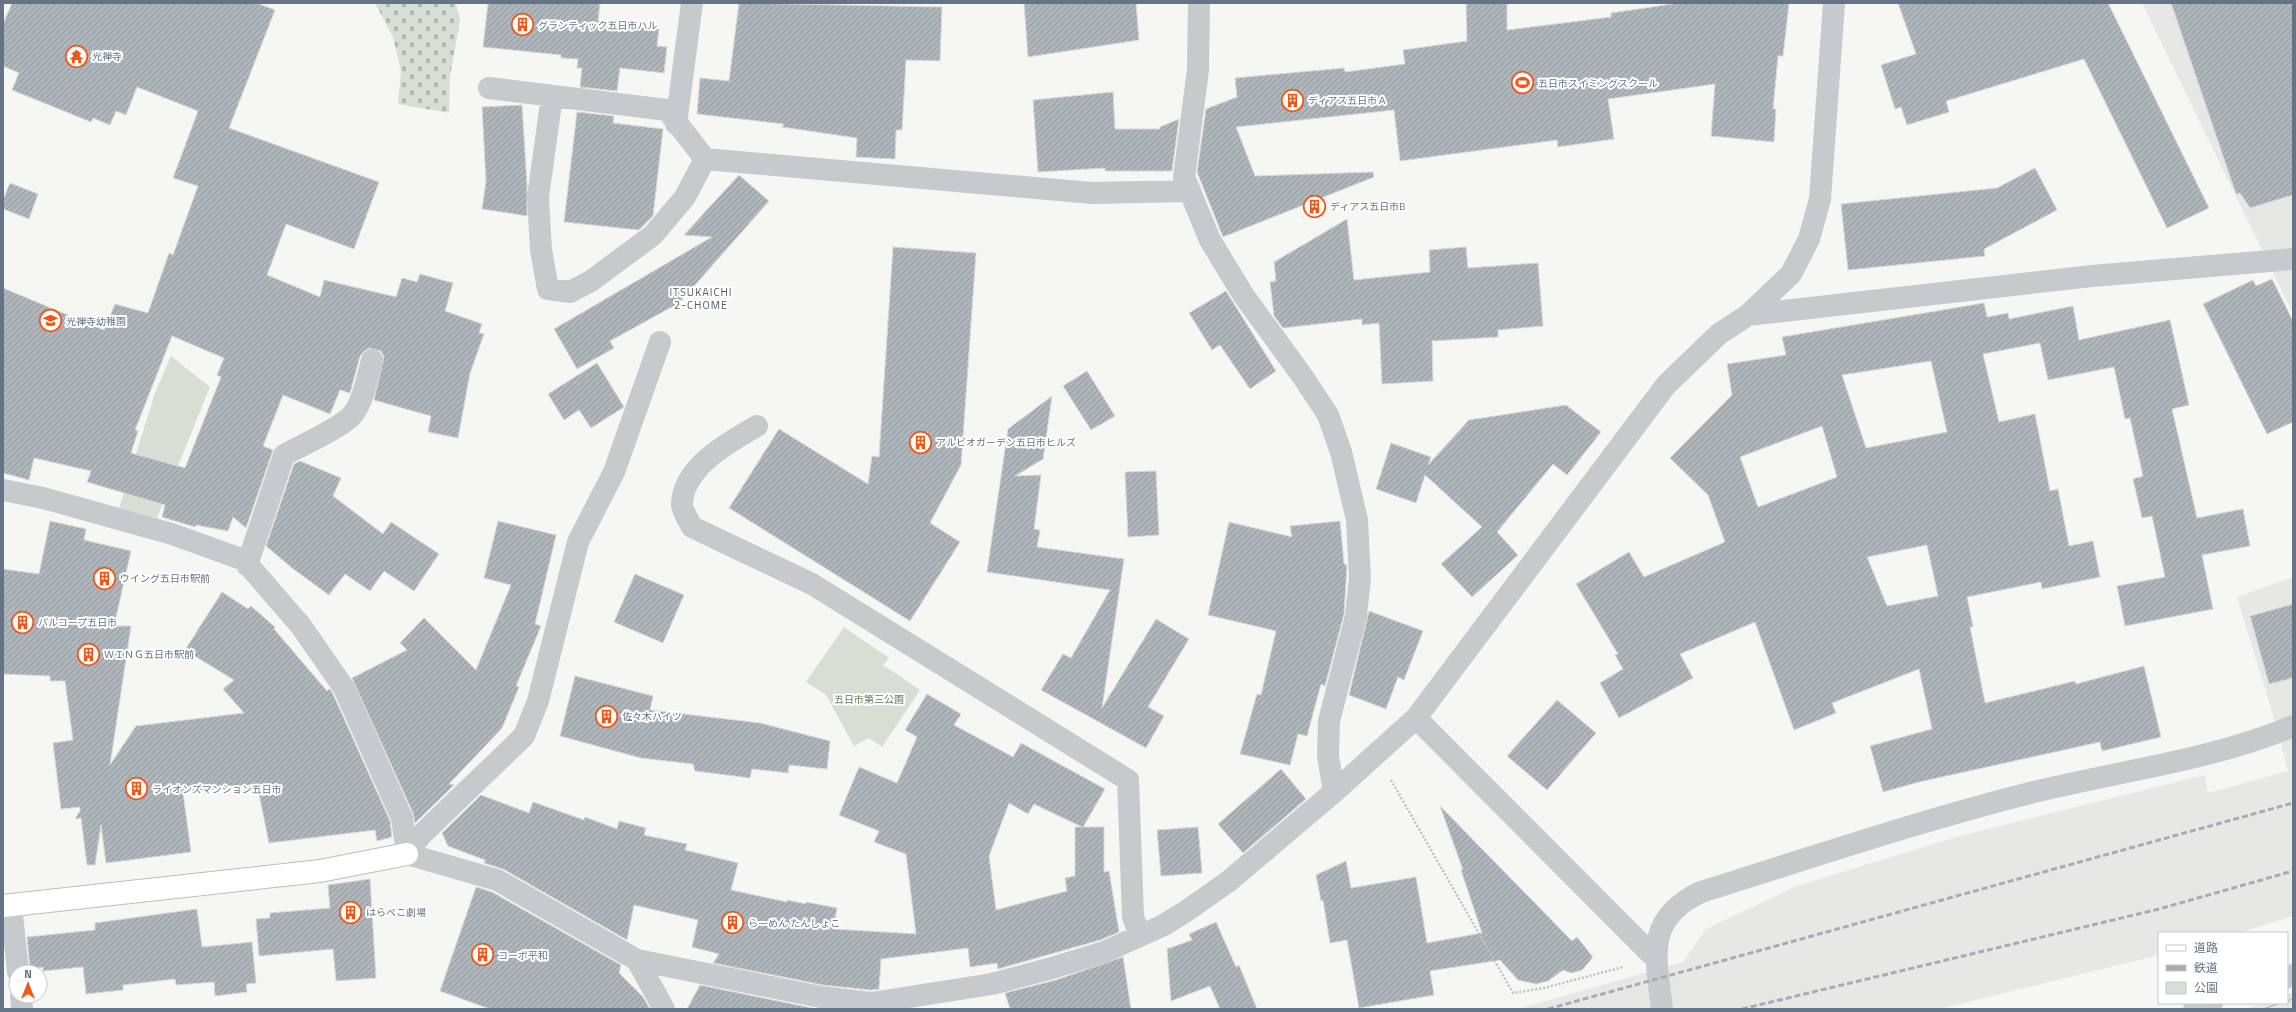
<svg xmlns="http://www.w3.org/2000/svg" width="2296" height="1012" font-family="'Titillium Web','Noto Sans JP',sans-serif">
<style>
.built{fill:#e7e8e6}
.green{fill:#d7dfd4}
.cemetery{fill:url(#cemetery-stones)}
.building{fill:url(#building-hatch);stroke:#d8d8d5;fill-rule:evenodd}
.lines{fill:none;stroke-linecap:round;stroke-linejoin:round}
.secondary-casing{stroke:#b8bdc2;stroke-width:24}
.path{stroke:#bfc2c4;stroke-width:2.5;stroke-dasharray:2 2;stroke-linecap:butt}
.street{stroke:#c6cacd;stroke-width:22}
.secondary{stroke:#fff;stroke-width:22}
.tram{stroke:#a6acb2;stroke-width:1}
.rail{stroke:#a6acb2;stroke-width:3;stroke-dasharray:6 3;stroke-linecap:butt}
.labels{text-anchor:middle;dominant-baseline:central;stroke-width:4;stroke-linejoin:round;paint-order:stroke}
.poi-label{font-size:10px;fill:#637586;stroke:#fff;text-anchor:start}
.park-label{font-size:10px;fill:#63785f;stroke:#fff}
.neighbourhood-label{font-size:11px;letter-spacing:1px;fill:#525e6b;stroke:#fff}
</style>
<defs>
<pattern id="cemetery-stones" width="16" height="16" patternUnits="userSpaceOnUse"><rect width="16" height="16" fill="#d7dfd4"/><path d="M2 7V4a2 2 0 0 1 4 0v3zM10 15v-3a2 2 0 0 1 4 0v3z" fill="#b2b9b2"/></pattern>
<pattern id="building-hatch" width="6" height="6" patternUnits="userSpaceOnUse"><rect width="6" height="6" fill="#aeb5bb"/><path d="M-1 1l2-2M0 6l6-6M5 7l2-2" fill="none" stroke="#91989e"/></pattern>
</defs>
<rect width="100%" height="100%" fill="#f6f7f3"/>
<path class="built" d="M 2142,3 L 2293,3 L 2293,314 Z
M 2293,577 L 2293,916 L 2239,933 L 2159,933 L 2159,955 L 1939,1009 L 1518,1009 L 1683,962 L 1706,929 L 1797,886 L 1956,837 L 2205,775 L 2208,793 L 2288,771 L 2279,735 L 2237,597 Z
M 2293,992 L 2293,1009 L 2246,1009 L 2263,1003 L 2287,1003 L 2287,995 Z"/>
<path class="green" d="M 171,356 L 210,387 L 157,518 L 119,508 L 155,393 Z
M 844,627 L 889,658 L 883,665 L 920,690 L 882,747 L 869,738 L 854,746 L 826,695 L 806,682 Z"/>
<path class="cemetery" d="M 375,3 L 456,3 L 460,20 L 450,76 L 449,113 L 398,104 L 401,71 L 393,37 Z"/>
<path class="building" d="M 12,3 L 257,3 L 275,10 L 229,128 L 379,182 L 354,249 L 286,224 L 267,275 L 320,297 L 324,280 L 396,297 L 402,278 L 417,282 L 420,274 L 453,283 L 445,311 L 482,324 L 479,333 L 484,334 L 470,373 L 458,438 L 428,432 L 431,416 L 374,400 L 384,357 L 381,351 L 369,348 L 364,351 L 360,356 L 350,393 L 340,390 L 330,414 L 283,395 L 263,446 L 273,450 L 246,528 L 233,517 L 228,531 L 196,525 L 195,527 L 162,517 L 165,505 L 87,482 L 91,471 L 34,458 L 29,480 L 3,473 L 3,288 L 104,330 L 115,304 L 148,313 L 169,253 L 173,255 L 198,186 L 173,178 L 198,111 L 137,87 L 126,115 L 116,111 L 110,125 L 93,118 L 91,122 L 12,90 L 19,73 L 3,66 L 3,24 ZM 172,336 L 224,358 L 217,375 L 221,377 L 185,468 L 131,453 L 138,431 L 135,430 Z
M 488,3 L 600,3 L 598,21 L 612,22 L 612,25 L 659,29 L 657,46 L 667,47 L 664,73 L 620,68 L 617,91 L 580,87 L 582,68 L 577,68 L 578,59 L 561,58 L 561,55 L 483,47 Z
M 739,3 L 942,7 L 940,61 L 906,60 L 902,130 L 896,130 L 895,159 L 856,157 L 857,138 L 782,127 L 784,124 L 697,114 L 700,78 L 729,81 Z
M 1024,3 L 1136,3 L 1139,40 L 1028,57 Z
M 1466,3 L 1507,3 L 1507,30 L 1611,17 L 1611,13 L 1679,3 L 1789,3 L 1783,56 L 1778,56 L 1773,109 L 1776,109 L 1774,142 L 1711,136 L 1715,84 L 1608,99 L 1614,139 L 1558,147 L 1557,140 L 1400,161 L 1394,110 L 1236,127 L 1255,176 L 1373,172 L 1374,177 L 1223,237 L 1197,172 L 1206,109 L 1237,97 L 1235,78 L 1344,68 L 1345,72 L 1405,64 L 1403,50 L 1467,41 Z
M 1898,3 L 2108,3 L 2209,208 L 2167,228 L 2084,59 L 1946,101 L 1949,112 L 1907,125 L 1901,107 L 1895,109 L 1881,65 L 1916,54 Z
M 2171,3 L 2293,3 L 2293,195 L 2250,208 L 2240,193 L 2236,194 Z
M 1113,92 L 1115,129 L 1160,129 L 1160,127 L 1179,119 L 1172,171 L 1105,171 L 1105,168 L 1038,172 L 1033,100 Z
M 522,105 L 527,185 L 527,216 L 482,209 L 486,182 L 482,107 Z
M 577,112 L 614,116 L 613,123 L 663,129 L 653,216 L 639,230 L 564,222 Z
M 2035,168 L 2057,210 L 1984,249 L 1985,256 L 1848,270 L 1841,204 L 1997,188 Z
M 739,175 L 769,201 L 679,303 L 610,341 L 614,348 L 577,369 L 554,329 L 712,237 L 684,235 Z
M 10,183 L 38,194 L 29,219 L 3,209 L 3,200 Z
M 1347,219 L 1354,280 L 1430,272 L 1429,250 L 1466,247 L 1468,268 L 1538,263 L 1543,326 L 1498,330 L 1498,337 L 1432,341 L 1433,381 L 1382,384 L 1379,323 L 1362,325 L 1362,319 L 1283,328 L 1274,316 L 1270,282 L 1276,281 L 1274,262 Z
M 893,247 L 976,253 L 961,465 L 930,523 L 960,542 L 910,621 L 729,508 L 779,429 L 868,484 L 872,456 L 879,457 Z
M 2272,279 L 2293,321 L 2293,422 L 2267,434 L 2203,304 L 2253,280 L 2256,286 Z
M 1226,291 L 1276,371 L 1250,389 L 1220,345 L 1212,350 L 1189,313 Z
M 1984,303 L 1987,317 L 2008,313 L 2009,319 L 2073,306 L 2079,340 L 2170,320 L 2189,405 L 2172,409 L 2197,518 L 2243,509 L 2250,546 L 2202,555 L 2213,609 L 2125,626 L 2117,586 L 2165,577 L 2152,516 L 2142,518 L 2133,479 L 2143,476 L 2130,418 L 2125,419 L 2114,367 L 2048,380 L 2040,343 L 1983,354 L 1999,422 L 2035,414 L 2050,491 L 2058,489 L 2069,546 L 2093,541 L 2100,577 L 2042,589 L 2041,582 L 1967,597 L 1973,627 L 1970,627 L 1985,703 L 2075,681 L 2076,684 L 2144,666 L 2161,737 L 2102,751 L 2100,742 L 1919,782 L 1883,792 L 1870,746 L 1932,729 L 1919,669 L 1832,703 L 1836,713 L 1794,730 L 1755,622 L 1680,654 L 1693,678 L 1619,718 L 1600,683 L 1623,669 L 1615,655 L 1618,654 L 1576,584 L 1629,552 L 1644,577 L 1725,542 L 1708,495 L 1670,458 L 1732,395 L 1727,364 L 1786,355 L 1782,337 ZM 1931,361 L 1947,432 L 1866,448 L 1842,375 ZM 1822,426 L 1837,477 L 1758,507 L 1740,457 ZM 1927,545 L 1938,596 L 1887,606 L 1867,557 Z
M 597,363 L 624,407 L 591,428 L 579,410 L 564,420 L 548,394 Z
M 1087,371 L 1115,416 L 1091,430 L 1063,386 Z
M 1052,396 L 1043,459 L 1015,476 L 1041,475 L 1034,529 L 1040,530 L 1037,547 L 1124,559 L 1102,708 L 1156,619 L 1189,639 L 1148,707 L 1164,716 L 1146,748 L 1041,690 L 1063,654 L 1071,658 L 1110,590 L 987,572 L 1008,429 Z
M 1566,405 L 1601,432 L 1567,475 L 1553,464 L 1497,532 L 1518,555 L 1472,597 L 1441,564 L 1482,527 L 1425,475 L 1416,503 L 1376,489 L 1391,443 L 1431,457 L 1428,465 L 1469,420 Z
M 300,461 L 341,478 L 333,496 L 383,534 L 391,522 L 439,554 L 414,591 L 384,571 L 370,591 L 345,574 L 329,595 L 292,568 L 266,546 L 294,464 Z
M 1156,471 L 1159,535 L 1128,537 L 1125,472 Z
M 50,521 L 86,529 L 84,540 L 131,551 L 114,626 L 131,626 L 110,765 L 136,726 L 244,713 L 223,689 L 234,680 L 185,650 L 222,592 L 248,609 L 251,606 L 275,627 L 274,629 L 327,691 L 330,689 L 333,694 L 390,821 L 392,837 L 377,841 L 375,830 L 269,843 L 257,784 L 183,793 L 191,852 L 106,863 L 101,825 L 95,865 L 87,865 L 81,818 L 75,819 L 80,811 L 80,807 L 61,809 L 53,743 L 73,740 L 65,681 L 50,681 L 50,676 L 3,674 L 3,569 L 39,574 Z
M 498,521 L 556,535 L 535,624 L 541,626 L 516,686 L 519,687 L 502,728 L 449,784 L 454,785 L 415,823 L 413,813 L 352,678 L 407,650 L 400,643 L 424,618 L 476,670 L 511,585 L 484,578 Z
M 1340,521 L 1344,564 L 1347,565 L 1344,614 L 1325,686 L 1321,684 L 1307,736 L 1298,734 L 1290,765 L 1240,754 L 1257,694 L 1261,695 L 1276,631 L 1208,615 L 1229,522 L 1292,537 L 1290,526 Z
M 635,574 L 684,595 L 663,643 L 614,622 Z
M 2293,604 L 2293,678 L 2269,684 L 2250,616 Z
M 1369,611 L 1423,631 L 1404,680 L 1398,677 L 1386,709 L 1349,695 Z
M 575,676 L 653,696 L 650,710 L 760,723 L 830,741 L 827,769 L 789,765 L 788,773 L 752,769 L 750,778 L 695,771 L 693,764 L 641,758 L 560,736 Z
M 927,694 L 961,714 L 954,725 L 1013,757 L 1021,743 L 1105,789 L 1083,827 L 1104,827 L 1104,872 L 1109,871 L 1119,932 L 1100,940 L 998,969 L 997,963 L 970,967 L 968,948 L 881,959 L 879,989 L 871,990 L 823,985 L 713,963 L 719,954 L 692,947 L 698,920 L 634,905 L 627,940 L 503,869 L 484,863 L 485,860 L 448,846 L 442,833 L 481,795 L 529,813 L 533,802 L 584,820 L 585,817 L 617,829 L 619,821 L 646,828 L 644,835 L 687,844 L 685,850 L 738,863 L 731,890 L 787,902 L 787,900 L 806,904 L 806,902 L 837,908 L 833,929 L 916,934 L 906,854 L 874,842 L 879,831 L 839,815 L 859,767 L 897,783 L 917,737 L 905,730 ZM 1009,803 L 1028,814 L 1034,804 L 1082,827 L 1075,827 L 1075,876 L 1065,878 L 1067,891 L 996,910 L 989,856 Z
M 1557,700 L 1596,733 L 1547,790 L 1507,756 Z
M 1281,769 L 1306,799 L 1243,853 L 1218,824 Z
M 1440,806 L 1572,941 L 1577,937 L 1593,957 L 1582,970 L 1571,973 L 1563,970 L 1548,981 L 1536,984 L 1518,980 L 1500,960 L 1430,971 L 1434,995 L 1359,1008 L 1347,940 L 1330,943 L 1323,900 L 1321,901 L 1316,875 L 1346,861 L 1351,888 L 1416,877 L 1427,943 L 1482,933 L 1461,870 L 1463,870 Z
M 1198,827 L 1202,873 L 1161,876 L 1157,830 Z
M 370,879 L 376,978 L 336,981 L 333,949 L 259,956 L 256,919 L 270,918 L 270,913 L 330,908 L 328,885 Z
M 476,887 L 492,892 L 621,965 L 619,973 L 643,997 L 650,1009 L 490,1009 L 440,991 Z
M 197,909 L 202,947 L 252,942 L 256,983 L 246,984 L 247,992 L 215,996 L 214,982 L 176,985 L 175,979 L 123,985 L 123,990 L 86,994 L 83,967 L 43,971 L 43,967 L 30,969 L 27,937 L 95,930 L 95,923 Z
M 1216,922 L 1236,967 L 1239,965 L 1257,1009 L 1220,1009 L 1210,986 L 1171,1001 L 1167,949 L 1192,940 L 1189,934 Z
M 1123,957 L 1131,1009 L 1010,1009 L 1005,993 L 1056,980 Z
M 700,985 L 817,1009 L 687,1009 Z"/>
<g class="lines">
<defs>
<path id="secondary" d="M 3,906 L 320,871 L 407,854"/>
</defs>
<use href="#secondary" class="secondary-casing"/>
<path class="path" d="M 1391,780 L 1513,993 L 1544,988 L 1623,967"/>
<path class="street" d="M 1199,3 L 1198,70 L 1184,177 L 1210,240 L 1244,296 L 1303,377 L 1328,415 L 1341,452 L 1357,520 L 1360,578 L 1356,616 L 1329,721 L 1328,756 L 1334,792
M 489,88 L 667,110 L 705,159 L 1092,193 L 1189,191
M 552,96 L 538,197 L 541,250 L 548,289 L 570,292 L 591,281 L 653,235 L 685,197 L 705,159
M 676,124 L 692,3
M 1748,315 L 2092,276 L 2293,259
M 757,426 C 729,442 685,466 682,502 C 681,509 689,521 692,527 L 812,584 L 1128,780 L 1133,917 L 1140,936
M 3,490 L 43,498 L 172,534 L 244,560 L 301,626 L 344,688 L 402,818 L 407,854
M 247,565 L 284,455 C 300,446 344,427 354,413 C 364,399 367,377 372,360
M 1416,718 L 1655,958
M 407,854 L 497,880 L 637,960 L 821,997 L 871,1003 L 992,984 L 1052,968 L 1104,952 L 1162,926 L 1185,912 L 1229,881 L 1334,792 L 1416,718 L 1666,385 L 1719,334 L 1748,315 L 1791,274 L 1809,239 L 1820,199 L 1834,3
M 407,854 L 421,835 L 524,736 L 538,701 L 578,542 L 614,472 L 660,342
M 11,905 L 18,972
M 637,960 L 664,1009
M 2287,977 L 2293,975
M 21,996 L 22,1009
M 1662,1009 C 1656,957 1644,919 1701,892 C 1810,858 1919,821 2030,793 C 2118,771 2209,761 2293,726
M 2194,1009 L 2212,1003"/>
<use href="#secondary" class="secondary"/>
<path class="tram" d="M 2287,1001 L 2293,999
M 2263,1009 L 2281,1003"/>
<path class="rail" d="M 1548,1009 L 2293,803
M 1742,1009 L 2159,909 L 2293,871"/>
</g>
<defs>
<symbol id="building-ring" viewBox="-11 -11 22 22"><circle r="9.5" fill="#fff" stroke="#f15619" stroke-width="1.5"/><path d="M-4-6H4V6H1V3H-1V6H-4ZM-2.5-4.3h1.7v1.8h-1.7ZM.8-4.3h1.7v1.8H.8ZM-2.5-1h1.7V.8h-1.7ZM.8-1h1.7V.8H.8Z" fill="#f15619"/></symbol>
<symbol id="temple-ring" viewBox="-11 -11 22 22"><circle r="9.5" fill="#fff" stroke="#f15619" stroke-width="1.5"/><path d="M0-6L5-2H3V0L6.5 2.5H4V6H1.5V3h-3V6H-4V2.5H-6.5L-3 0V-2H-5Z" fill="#f15619"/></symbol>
<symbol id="stadium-ring" viewBox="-11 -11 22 22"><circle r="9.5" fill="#fff" stroke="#f15619" stroke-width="1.5"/><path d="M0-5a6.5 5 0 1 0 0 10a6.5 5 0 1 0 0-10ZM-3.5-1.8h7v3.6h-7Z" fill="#f15619"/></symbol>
<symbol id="school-ring" viewBox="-11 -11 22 22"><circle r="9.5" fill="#fff" stroke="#f15619" stroke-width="1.5"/><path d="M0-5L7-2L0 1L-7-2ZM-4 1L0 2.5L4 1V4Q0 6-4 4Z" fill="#f15619"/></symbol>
</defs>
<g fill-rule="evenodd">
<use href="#building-ring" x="510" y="12" width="25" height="25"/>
<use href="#temple-ring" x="64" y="44" width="25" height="25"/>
<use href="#stadium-ring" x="1510" y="70" width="25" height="25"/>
<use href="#building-ring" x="1280" y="88" width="25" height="25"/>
<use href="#building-ring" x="1302" y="194" width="25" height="25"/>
<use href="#school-ring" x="38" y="308" width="25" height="25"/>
<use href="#building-ring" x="908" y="430" width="25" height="25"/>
<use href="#building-ring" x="92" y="566" width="25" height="25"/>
<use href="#building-ring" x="10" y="610" width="25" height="25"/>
<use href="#building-ring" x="76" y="642" width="25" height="25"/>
<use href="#building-ring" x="594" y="704" width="25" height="25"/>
<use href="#building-ring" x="124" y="776" width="25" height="25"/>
<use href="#building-ring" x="338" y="900" width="25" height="25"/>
<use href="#building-ring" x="720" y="910" width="25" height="25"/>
<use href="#building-ring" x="470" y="942" width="25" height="25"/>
</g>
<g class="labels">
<g class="poi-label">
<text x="538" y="25">グランティック五日市ハル</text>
<text x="92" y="56">光禅寺</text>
<text x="1538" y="83">五日市スイミングスクール</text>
<text x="1308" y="100">ディアス五日市Ａ</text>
<text x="1330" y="206">ディアス五日市B</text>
<text x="66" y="321">光禅寺幼稚園</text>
<text x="936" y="442">アルビオガーデン五日市ヒルズ</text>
<text x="120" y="578">ウイング五日市駅前</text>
<text x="38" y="622">パルコープ五日市</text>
<text x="104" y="654">ＷＩＮＧ五日市駅前</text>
<text x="622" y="716">佐々木ハイツ</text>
<text x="152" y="789">ライオンズマンション五日市</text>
<text x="366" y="912">はらぺこ劇場</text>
<text x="748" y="923">らーめん たんしょこ</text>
<text x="498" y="955">コーポ平和</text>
</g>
<g class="park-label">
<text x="869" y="699">五日市第三公園</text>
</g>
<g class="neighbourhood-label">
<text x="701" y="292">ITSUKAICHI<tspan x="701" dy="13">2-CHOME</tspan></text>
</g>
</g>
<rect width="2296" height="1012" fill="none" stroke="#637586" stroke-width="8"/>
<rect x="2158" y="932" width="130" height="72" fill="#ffffff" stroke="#c1c8cf"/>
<rect x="2166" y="945" width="20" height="6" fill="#ffffff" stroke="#c1c8cf"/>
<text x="2194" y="952" font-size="12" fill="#637586">道路</text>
<rect x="2166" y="965" width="20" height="6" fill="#a6acb2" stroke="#c1c8cf"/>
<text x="2194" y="972" font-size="12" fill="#637586">鉄道</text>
<rect x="2166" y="982" width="20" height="12" fill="#d7dfd4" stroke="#c1c8cf"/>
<text x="2194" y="992" font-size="12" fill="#637586">公園</text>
<g transform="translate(28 984)"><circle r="19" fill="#ffffff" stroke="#c1c8cf"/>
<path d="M0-3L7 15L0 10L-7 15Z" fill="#f15619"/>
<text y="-6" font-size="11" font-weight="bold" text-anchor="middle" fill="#637586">N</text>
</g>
</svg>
